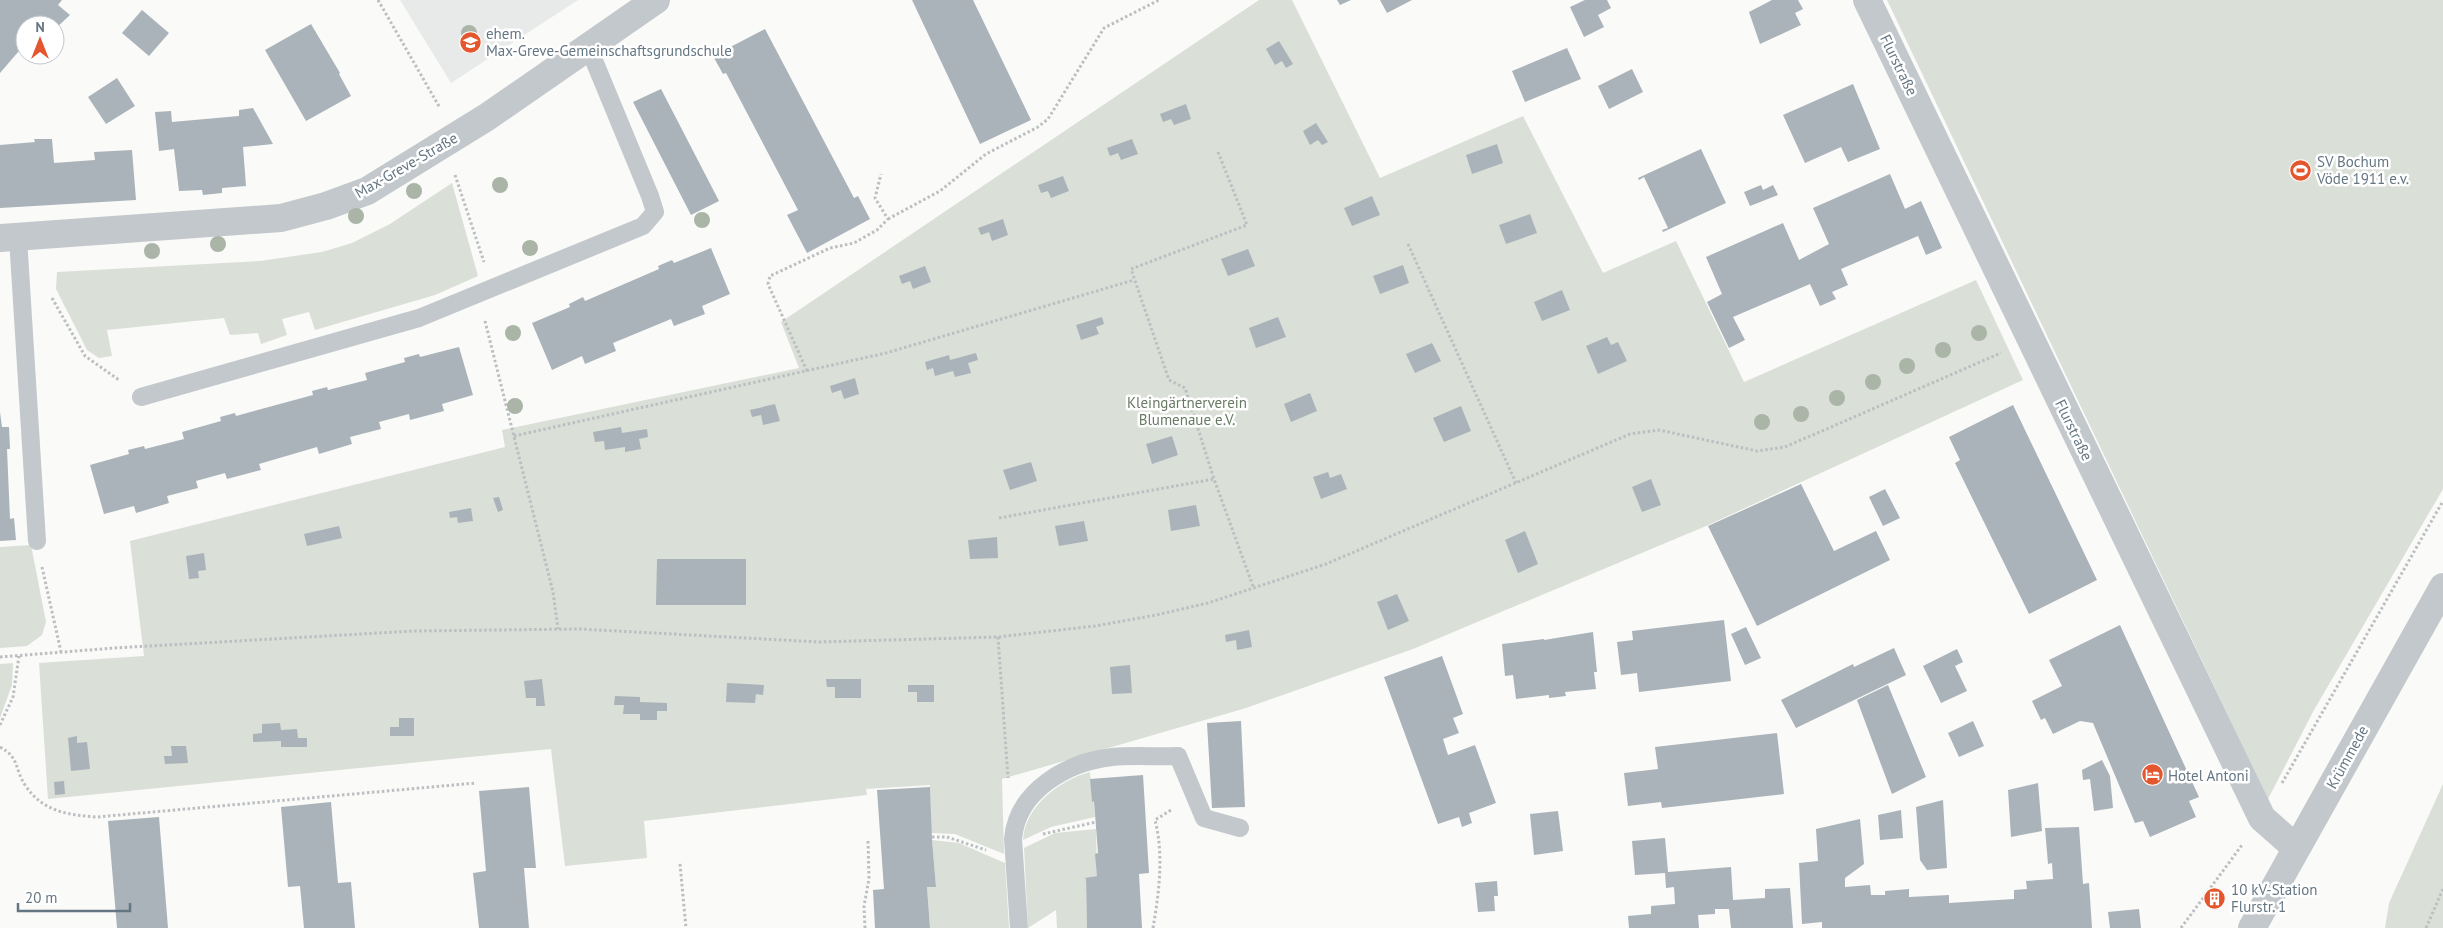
<svg xmlns="http://www.w3.org/2000/svg" width="2443" height="928" font-family="'PT Sans',sans-serif">
<style>
.built{fill:#e8e9e9}
.green{fill:#dadfd7}
.building{fill:#aab3b9}
.lines{fill:none;stroke-linecap:round;stroke-linejoin:round}
.path{stroke:#bbbfc2;stroke-width:3;stroke-dasharray:2.5 2.5;stroke-linecap:butt}
.service{stroke:#c3c8cc;stroke-width:18}
.minor{stroke:#c3c8cc;stroke-width:28}
.tertiary{stroke:#c3c8cc;stroke-width:28}
.tree{fill:#aab4a7}
.labels{text-anchor:middle;dominant-baseline:central;stroke-width:5;stroke-linejoin:round;paint-order:stroke}
.poi-label{font-size:15px;fill:#657683;stroke:#fff;text-anchor:start}
.street-label{font-size:15px;fill:#657683;stroke:#fff}
.park-label{font-size:15px;fill:#687a64;stroke:#fff}
</style>
<rect width="100%" height="100%" fill="#fafaf8"/>
<path class="built" d="M 400,0 L 578,0 L 451,83 Z"/>
<path class="green" d="M 1259,0 L 1292,0 L 1380,178 L 1523,116 L 1603,273 L 1676,241 L 1744,382 L 1976,280 L 2023,380 L 1706,526 L 1413,649 L 1246,708 L 1002,779 L 1004,854 L 955,834 L 931,833 L 930,785 L 866,789 L 867,795 L 644,821 L 647,858 L 565,866 L 551,749 L 48,799 L 39,663 L 144,656 L 130,541 L 505,447 L 502,430 L 799,368 L 781,322 Z
M 1887,0 L 2443,0 L 2443,489 L 2314,710 L 2268,799 Z
M 452,183 L 478,276 L 435,295 L 315,330 L 309,312 L 282,319 L 287,335 L 261,344 L 258,333 L 230,335 L 224,318 L 107,330 L 112,356 L 99,358 L 87,350 L 56,289 L 57,272 L 260,261 L 322,252 L 352,243 L 390,224 Z
M 31,545 L 46,622 L 42,635 L 27,646 L 0,648 L 0,547 Z
M 13,663 L 12,685 L 0,718 L 0,664 Z
M 1090,772 L 1092,801 L 1094,801 L 1095,817 L 1051,827 L 1023,840 C 1025,806 1060,780 1090,772 Z
M 2443,784 L 2443,928 L 2385,928 L 2389,903 Z
M 1096,829 L 1097,876 L 1084,878 L 1086,879 L 1087,928 L 1057,928 L 1056,910 L 1028,928 L 1024,848 L 1055,833 Z
M 932,840 L 959,843 L 1005,863 L 1009,928 L 930,928 L 927,887 L 936,887 Z"/>
<path class="building" d="M 0,0 L 62,0 L 58,5 L 70,15 L 55,29 L 55,25 L 46,25 L 43,22 L 41,25 L 25,25 L 25,44 L 0,73 Z
M 912,0 L 973,0 L 1031,120 L 980,144 Z
M 1337,0 L 1351,0 L 1340,5 Z
M 1380,0 L 1412,0 L 1387,13 Z
M 1585,0 L 1607,0 L 1611,8 L 1598,15 L 1604,27 L 1584,37 L 1570,7 Z
M 1772,0 L 1798,0 L 1803,9 L 1795,13 L 1801,25 L 1760,44 L 1749,12 Z
M 142,10 L 169,33 L 149,56 L 122,33 Z
M 311,24 L 340,73 L 339,74 L 351,96 L 306,121 L 265,50 Z
M 765,29 L 854,198 L 858,196 L 870,219 L 807,253 L 787,215 L 798,210 L 726,73 L 723,74 L 713,56 Z
M 1279,41 L 1293,64 L 1286,68 L 1282,61 L 1275,65 L 1266,49 Z
M 1567,48 L 1581,79 L 1525,102 L 1512,71 Z
M 1632,69 L 1643,92 L 1609,109 L 1598,86 Z
M 117,78 L 135,106 L 106,124 L 88,97 Z
M 1853,84 L 1880,149 L 1848,162 L 1841,147 L 1805,163 L 1783,115 Z
M 661,89 L 719,201 L 691,215 L 633,102 Z
M 1186,104 L 1191,119 L 1174,125 L 1171,119 L 1163,122 L 1160,114 Z
M 253,108 L 273,144 L 243,147 L 246,186 L 222,188 L 222,193 L 203,195 L 202,190 L 179,191 L 174,149 L 159,151 L 155,112 L 171,111 L 172,122 L 239,116 L 239,110 Z
M 1316,123 L 1328,142 L 1322,145 L 1318,140 L 1310,145 L 1303,131 Z
M 34,139 L 52,139 L 54,163 L 95,160 L 94,152 L 132,150 L 136,200 L 0,208 L 0,145 L 35,142 Z
M 1132,139 L 1138,154 L 1121,160 L 1118,153 L 1110,156 L 1107,148 Z
M 1497,144 L 1503,163 L 1472,174 L 1466,155 Z
M 1701,149 L 1726,203 L 1663,232 L 1662,230 L 1668,228 L 1644,177 L 1639,180 L 1638,178 Z
M 1890,174 L 1905,209 L 1921,201 L 1942,248 L 1926,255 L 1918,236 L 1841,269 L 1848,285 L 1832,292 L 1836,299 L 1820,306 L 1810,284 L 1733,317 L 1745,340 L 1729,348 L 1707,302 L 1722,294 L 1706,257 L 1783,223 L 1799,260 L 1829,244 L 1813,208 Z
M 1063,176 L 1069,191 L 1051,198 L 1048,191 L 1041,193 L 1038,185 Z
M 1761,185 L 1763,190 L 1773,185 L 1778,195 L 1750,206 L 1744,192 Z
M 1372,196 L 1380,215 L 1352,226 L 1344,208 Z
M 1530,214 L 1537,233 L 1506,244 L 1499,225 Z
M 1003,219 L 1008,235 L 992,241 L 989,232 L 981,235 L 978,228 Z
M 711,248 L 730,294 L 702,306 L 705,314 L 674,326 L 671,319 L 613,343 L 616,351 L 585,364 L 582,356 L 552,370 L 532,323 L 570,307 L 569,304 L 583,297 L 585,301 L 659,269 L 658,266 L 672,260 L 674,263 Z
M 1248,249 L 1255,266 L 1228,276 L 1221,259 Z
M 1403,265 L 1409,283 L 1380,294 L 1373,276 Z
M 925,266 L 931,282 L 913,289 L 910,281 L 902,284 L 899,276 Z
M 1562,290 L 1570,310 L 1542,321 L 1534,302 Z
M 1102,317 L 1104,324 L 1096,327 L 1099,334 L 1081,340 L 1076,325 Z
M 1278,317 L 1286,337 L 1256,348 L 1249,328 Z
M 1607,337 L 1611,345 L 1618,342 L 1627,361 L 1598,374 L 1586,346 Z
M 1432,343 L 1441,361 L 1415,373 L 1406,354 Z
M 459,347 L 473,395 L 442,404 L 444,411 L 410,420 L 409,414 L 379,422 L 381,429 L 350,437 L 352,444 L 319,454 L 317,447 L 259,464 L 261,470 L 227,479 L 225,473 L 196,481 L 198,488 L 167,496 L 169,503 L 136,513 L 134,506 L 104,514 L 90,465 L 129,454 L 128,450 L 144,446 L 145,449 L 184,439 L 182,432 L 221,421 L 220,417 L 235,413 L 236,416 L 313,395 L 312,391 L 327,387 L 328,390 L 367,380 L 365,373 L 405,362 L 404,358 L 419,354 L 420,357 Z
M 976,353 L 978,360 L 968,363 L 971,373 L 955,377 L 953,371 L 935,376 L 933,368 L 927,370 L 925,362 L 949,355 L 950,360 Z
M 855,378 L 859,394 L 844,399 L 841,390 L 832,393 L 830,386 Z
M 1310,393 L 1317,411 L 1291,422 L 1284,404 Z
M 775,404 L 780,421 L 763,425 L 761,415 L 752,417 L 750,410 Z
M 2013,405 L 2097,580 L 2029,614 L 1955,463 L 1960,460 L 1949,437 Z
M 1461,406 L 1471,431 L 1444,442 L 1433,418 Z
M 0,412 L 2,427 L 9,427 L 10,449 L 7,449 L 10,519 L 14,518 L 16,540 L 0,541 Z
M 621,427 L 622,433 L 647,429 L 648,437 L 639,439 L 641,449 L 625,452 L 625,447 L 605,450 L 604,441 L 595,442 L 593,432 Z
M 1172,436 L 1178,455 L 1152,464 L 1146,444 Z
M 1031,462 L 1037,481 L 1010,490 L 1003,470 Z
M 1328,472 L 1330,478 L 1341,474 L 1347,489 L 1321,499 L 1313,477 Z
M 1651,479 L 1661,505 L 1642,512 L 1632,487 Z
M 1801,484 L 1834,551 L 1876,531 L 1890,560 L 1757,626 L 1708,526 Z
M 1885,489 L 1900,518 L 1883,526 L 1869,497 Z
M 499,497 L 503,510 L 498,512 L 493,498 Z
M 1196,505 L 1200,526 L 1171,531 L 1168,510 Z
M 471,508 L 473,521 L 458,523 L 457,517 L 450,518 L 449,512 Z
M 1084,521 L 1088,541 L 1059,546 L 1055,526 Z
M 339,526 L 342,538 L 307,546 L 304,534 Z
M 1525,531 L 1538,564 L 1518,573 L 1505,540 Z
M 997,537 L 998,558 L 970,559 L 968,540 Z
M 204,553 L 206,570 L 198,571 L 199,578 L 189,579 L 186,556 Z
M 657,559 L 746,559 L 746,605 L 656,605 Z
M 1397,594 L 1409,621 L 1388,630 L 1377,602 Z
M 1724,620 L 1731,681 L 1639,692 L 1637,673 L 1621,675 L 1617,642 L 1633,640 L 1632,631 Z
M 2120,625 L 2199,797 L 2189,801 L 2196,817 L 2150,837 L 2143,821 L 2135,823 L 2093,723 L 2080,721 L 2053,734 L 2045,718 L 2041,720 L 2032,701 L 2062,686 L 2049,660 Z
M 1746,627 L 1761,658 L 1745,665 L 1731,634 Z
M 1249,630 L 1252,647 L 1237,650 L 1236,640 L 1226,642 L 1225,635 Z
M 1593,632 L 1597,672 L 1594,672 L 1596,689 L 1565,692 L 1566,696 L 1549,698 L 1549,695 L 1516,699 L 1513,675 L 1505,676 L 1502,644 L 1544,639 L 1544,640 Z
M 1894,648 L 1906,675 L 1796,728 L 1781,700 L 1853,664 L 1854,667 Z
M 1957,649 L 1963,662 L 1955,666 L 1967,691 L 1941,703 L 1923,666 Z
M 1442,656 L 1463,714 L 1453,718 L 1459,733 L 1443,739 L 1448,755 L 1475,745 L 1496,803 L 1469,813 L 1472,823 L 1462,827 L 1459,817 L 1438,824 L 1384,677 Z
M 1130,665 L 1132,693 L 1112,694 L 1110,667 Z
M 542,679 L 545,706 L 536,706 L 536,698 L 526,698 L 524,681 Z
M 826,679 L 861,679 L 861,698 L 835,698 L 835,687 L 827,687 Z
M 727,683 L 764,685 L 763,695 L 756,694 L 755,703 L 726,702 Z
M 908,685 L 934,685 L 934,702 L 917,702 L 917,692 L 908,692 Z
M 1888,685 L 1926,777 L 1892,794 L 1857,700 Z
M 615,696 L 640,697 L 640,702 L 667,703 L 667,711 L 657,711 L 657,720 L 640,720 L 640,714 L 623,714 L 624,705 L 614,705 Z
M 399,718 L 414,718 L 414,736 L 390,736 L 390,727 L 399,727 Z
M 1241,721 L 1245,807 L 1212,808 L 1207,723 Z
M 1973,721 L 1984,746 L 1959,757 L 1948,733 Z
M 280,723 L 281,730 L 297,729 L 298,738 L 307,738 L 307,747 L 281,747 L 281,741 L 253,742 L 253,734 L 262,733 L 262,724 Z
M 1777,733 L 1784,794 L 1662,808 L 1661,802 L 1628,806 L 1624,773 L 1658,769 L 1655,747 Z
M 77,736 L 77,743 L 87,742 L 90,769 L 71,771 L 68,738 Z
M 171,746 L 186,746 L 188,763 L 165,764 L 164,756 L 172,756 Z
M 2102,760 L 2110,776 L 2113,808 L 2094,811 L 2090,779 L 2083,780 L 2082,770 Z
M 1143,775 L 1149,873 L 1139,874 L 1142,928 L 1087,928 L 1086,879 L 1084,878 L 1097,876 L 1095,854 L 1098,853 L 1094,801 L 1092,802 L 1090,779 Z
M 64,781 L 65,794 L 55,795 L 54,782 Z
M 2038,783 L 2042,831 L 2011,837 L 2008,790 Z
M 529,787 L 536,868 L 524,868 L 529,928 L 479,928 L 473,873 L 486,871 L 479,791 Z
M 930,787 L 932,840 L 936,887 L 927,887 L 930,928 L 875,928 L 873,890 L 884,889 L 877,790 Z
M 1943,800 L 1947,868 L 1927,870 L 1920,860 L 1916,807 Z
M 331,802 L 338,883 L 351,882 L 355,928 L 304,928 L 300,886 L 288,887 L 281,807 Z
M 1901,810 L 1903,838 L 1880,840 L 1878,815 Z
M 1558,811 L 1563,851 L 1534,855 L 1530,814 Z
M 159,817 L 168,928 L 117,928 L 108,821 Z
M 1860,819 L 1864,864 L 1845,878 L 1845,887 L 1870,885 L 1871,895 L 1885,895 L 1885,891 L 1909,889 L 1909,897 L 1949,895 L 1949,903 L 2014,899 L 2014,890 L 2027,889 L 2026,881 L 2053,879 L 2052,863 L 2048,864 L 2045,828 L 2079,827 L 2083,884 L 2089,883 L 2092,928 L 1822,928 L 1822,922 L 1802,924 L 1799,863 L 1818,861 L 1816,829 Z
M 1665,838 L 1668,872 L 1731,867 L 1733,900 L 1765,898 L 1765,889 L 1790,888 L 1793,928 L 1731,928 L 1729,909 L 1715,909 L 1715,914 L 1698,915 L 1699,928 L 1629,928 L 1628,916 L 1651,914 L 1651,906 L 1675,904 L 1674,887 L 1666,888 L 1665,873 L 1635,875 L 1632,841 Z
M 1497,881 L 1498,896 L 1494,896 L 1495,911 L 1478,912 L 1475,883 Z
M 2216,889 L 2223,893 L 2214,907 L 2208,903 Z
M 2139,909 L 2141,928 L 2110,928 L 2108,912 Z"/>
<g class="lines">
<path class="path" d="M 378,0 L 440,108
M 1218,152 L 1247,225 L 1131,269 L 1169,380 L 1185,388 L 1214,479 L 1254,589
M 455,175 L 484,262
M 888,219 L 940,191 L 986,154 L 1038,127 L 1048,119 L 1104,28 L 1159,0
M 1408,244 L 1516,483
M 52,298 L 85,356 L 119,380
M 485,321 L 553,592 L 558,629
M 807,371 L 768,284 L 770,276 L 830,248 L 854,243 L 877,230 L 888,219 L 875,198 L 881,174
M 514,436 L 886,353 L 1134,280
M 999,518 L 1214,479
M 42,567 L 61,652
M 998,637 L 1008,778
M 0,657 L 114,648 L 414,631 L 580,629 L 819,642 L 998,637 L 1095,626 L 1156,615 L 1208,603 L 1326,564 L 1630,434 L 1659,430 L 1757,451 L 1785,447 L 2001,353
M 0,725 L 13,697 L 19,656
M 0,747 C 20,758 14,768 25,785 C 43,812 68,815 97,817 L 476,783
M 2282,783 L 2443,501
M 1043,834 L 1096,822
M 932,837 L 947,837 L 986,850
M 680,864 L 686,928
M 865,928 L 864,906 L 869,879 L 868,840
M 1153,928 C 1159,893 1164,855 1155,820 L 1171,810
M 2181,928 L 2242,845
M 2426,928 L 2443,889"/>
<path class="service" d="M 18,238 L 37,541
M 141,397 L 419,318 L 643,226 L 655,212 L 650,196 L 588,46
M 1019,928 L 1013,839 C 1017,791 1067,762 1112,757 C 1134,755 1156,757 1178,756 L 1204,818 L 1240,828"/>
<path class="minor" d="M 1867,0 L 2262,818 L 2296,848
M 0,238 L 281,218 L 326,206 L 367,191 L 487,117 L 656,0"/>
<path class="tertiary" d="M 2252,928 L 2443,587"/>
</g>
<g class="tree">
<circle cx="469" cy="33" r="8"/>
<circle cx="500" cy="185" r="8"/>
<circle cx="414" cy="191" r="8"/>
<circle cx="356" cy="216" r="8"/>
<circle cx="702" cy="220" r="8"/>
<circle cx="218" cy="244" r="8"/>
<circle cx="530" cy="248" r="8"/>
<circle cx="152" cy="251" r="8"/>
<circle cx="513" cy="333" r="8"/>
<circle cx="1979" cy="333" r="8"/>
<circle cx="1943" cy="350" r="8"/>
<circle cx="1907" cy="366" r="8"/>
<circle cx="1873" cy="382" r="8"/>
<circle cx="1837" cy="398" r="8"/>
<circle cx="515" cy="406" r="8"/>
<circle cx="1801" cy="414" r="8"/>
<circle cx="1762" cy="422" r="8"/>
</g>
<defs>
<symbol id="school-disc" viewBox="-11 -11 22 22"><circle r="9.5" fill="#e4572e" stroke="#fff"/><path d="M0-5L7-2L0 1L-7-2ZM-4 1L0 2.5L4 1V4Q0 6-4 4Z" fill="#fff"/></symbol>
<symbol id="stadium-disc" viewBox="-11 -11 22 22"><circle r="9.5" fill="#e4572e" stroke="#fff"/><path d="M0-5a6.5 5 0 1 0 0 10a6.5 5 0 1 0 0-10ZM-3.5-1.8h7v3.6h-7Z" fill="#fff"/></symbol>
<symbol id="hotel-disc" viewBox="-11 -11 22 22"><circle r="9.5" fill="#e4572e" stroke="#fff"/><path d="M-6-4.5h1.5V1H6V5H4.5V3h-9V5H-6ZM-4 0a1.8 1.8 0 1 1 3.6 0ZM.5 0V-2.5h3Q6-2.5 6 0Z" fill="#fff"/></symbol>
<symbol id="building-disc" viewBox="-11 -11 22 22"><circle r="9.5" fill="#e4572e" stroke="#fff"/><path d="M-4-6H4V6H1V3H-1V6H-4ZM-2.5-4.3h1.7v1.8h-1.7ZM.8-4.3h1.7v1.8H.8ZM-2.5-1h1.7V.8h-1.7ZM.8-1h1.7V.8H.8Z" fill="#fff"/></symbol>
</defs>
<g fill-rule="evenodd">
<use href="#school-disc" x="458" y="30" width="25" height="25"/>
<use href="#stadium-disc" x="2288" y="158" width="25" height="25"/>
<use href="#hotel-disc" x="2140" y="762" width="25" height="25"/>
<use href="#building-disc" x="2202" y="886" width="25" height="25"/>
</g>
<g class="labels">
<g class="poi-label">
<text x="486" y="33">ehem.<tspan x="486" dy="17">Max-Greve-Gemeinschaftsgrundschule</tspan></text>
<text x="2317" y="161">SV Bochum<tspan x="2317" dy="17">Vöde 1911 e.v.</tspan></text>
<text x="2168" y="775">Hotel Antoni</text>
<text x="2231" y="889">10 kV-Station<tspan x="2231" dy="17">Flurstr. 1</tspan></text>
</g>
<g class="street-label">
<text transform="translate(1899 65) rotate(64)">Flurstraße</text>
<text transform="translate(406 165) rotate(-30)">Max-Greve-Straße</text>
<text transform="translate(2074 430) rotate(64)">Flurstraße</text>
<text transform="translate(2347 757) rotate(-61)">Krümmede</text>
</g>
<g class="park-label">
<text x="1187" y="402">Kleingärtnerverein<tspan x="1187" dy="17">Blumenaue e.V.</tspan></text>
</g>
</g>
<g transform="translate(40 40)"><circle r="24" fill="#ffffff" stroke="#c1c8cd"/>
<path d="M0-4L9 19L0 12L-9 19Z" fill="#e4572e"/>
<text y="-8" font-size="14" font-weight="bold" text-anchor="middle" fill="#657683">N</text>
</g>
<path d="M18 903v8h112v-8" fill="none" stroke="#657683" stroke-width="2.5"/>
<text x="25" y="903" font-size="15" fill="#657683" stroke="#ffffff" stroke-width="4" paint-order="stroke">20 m</text>
</svg>
